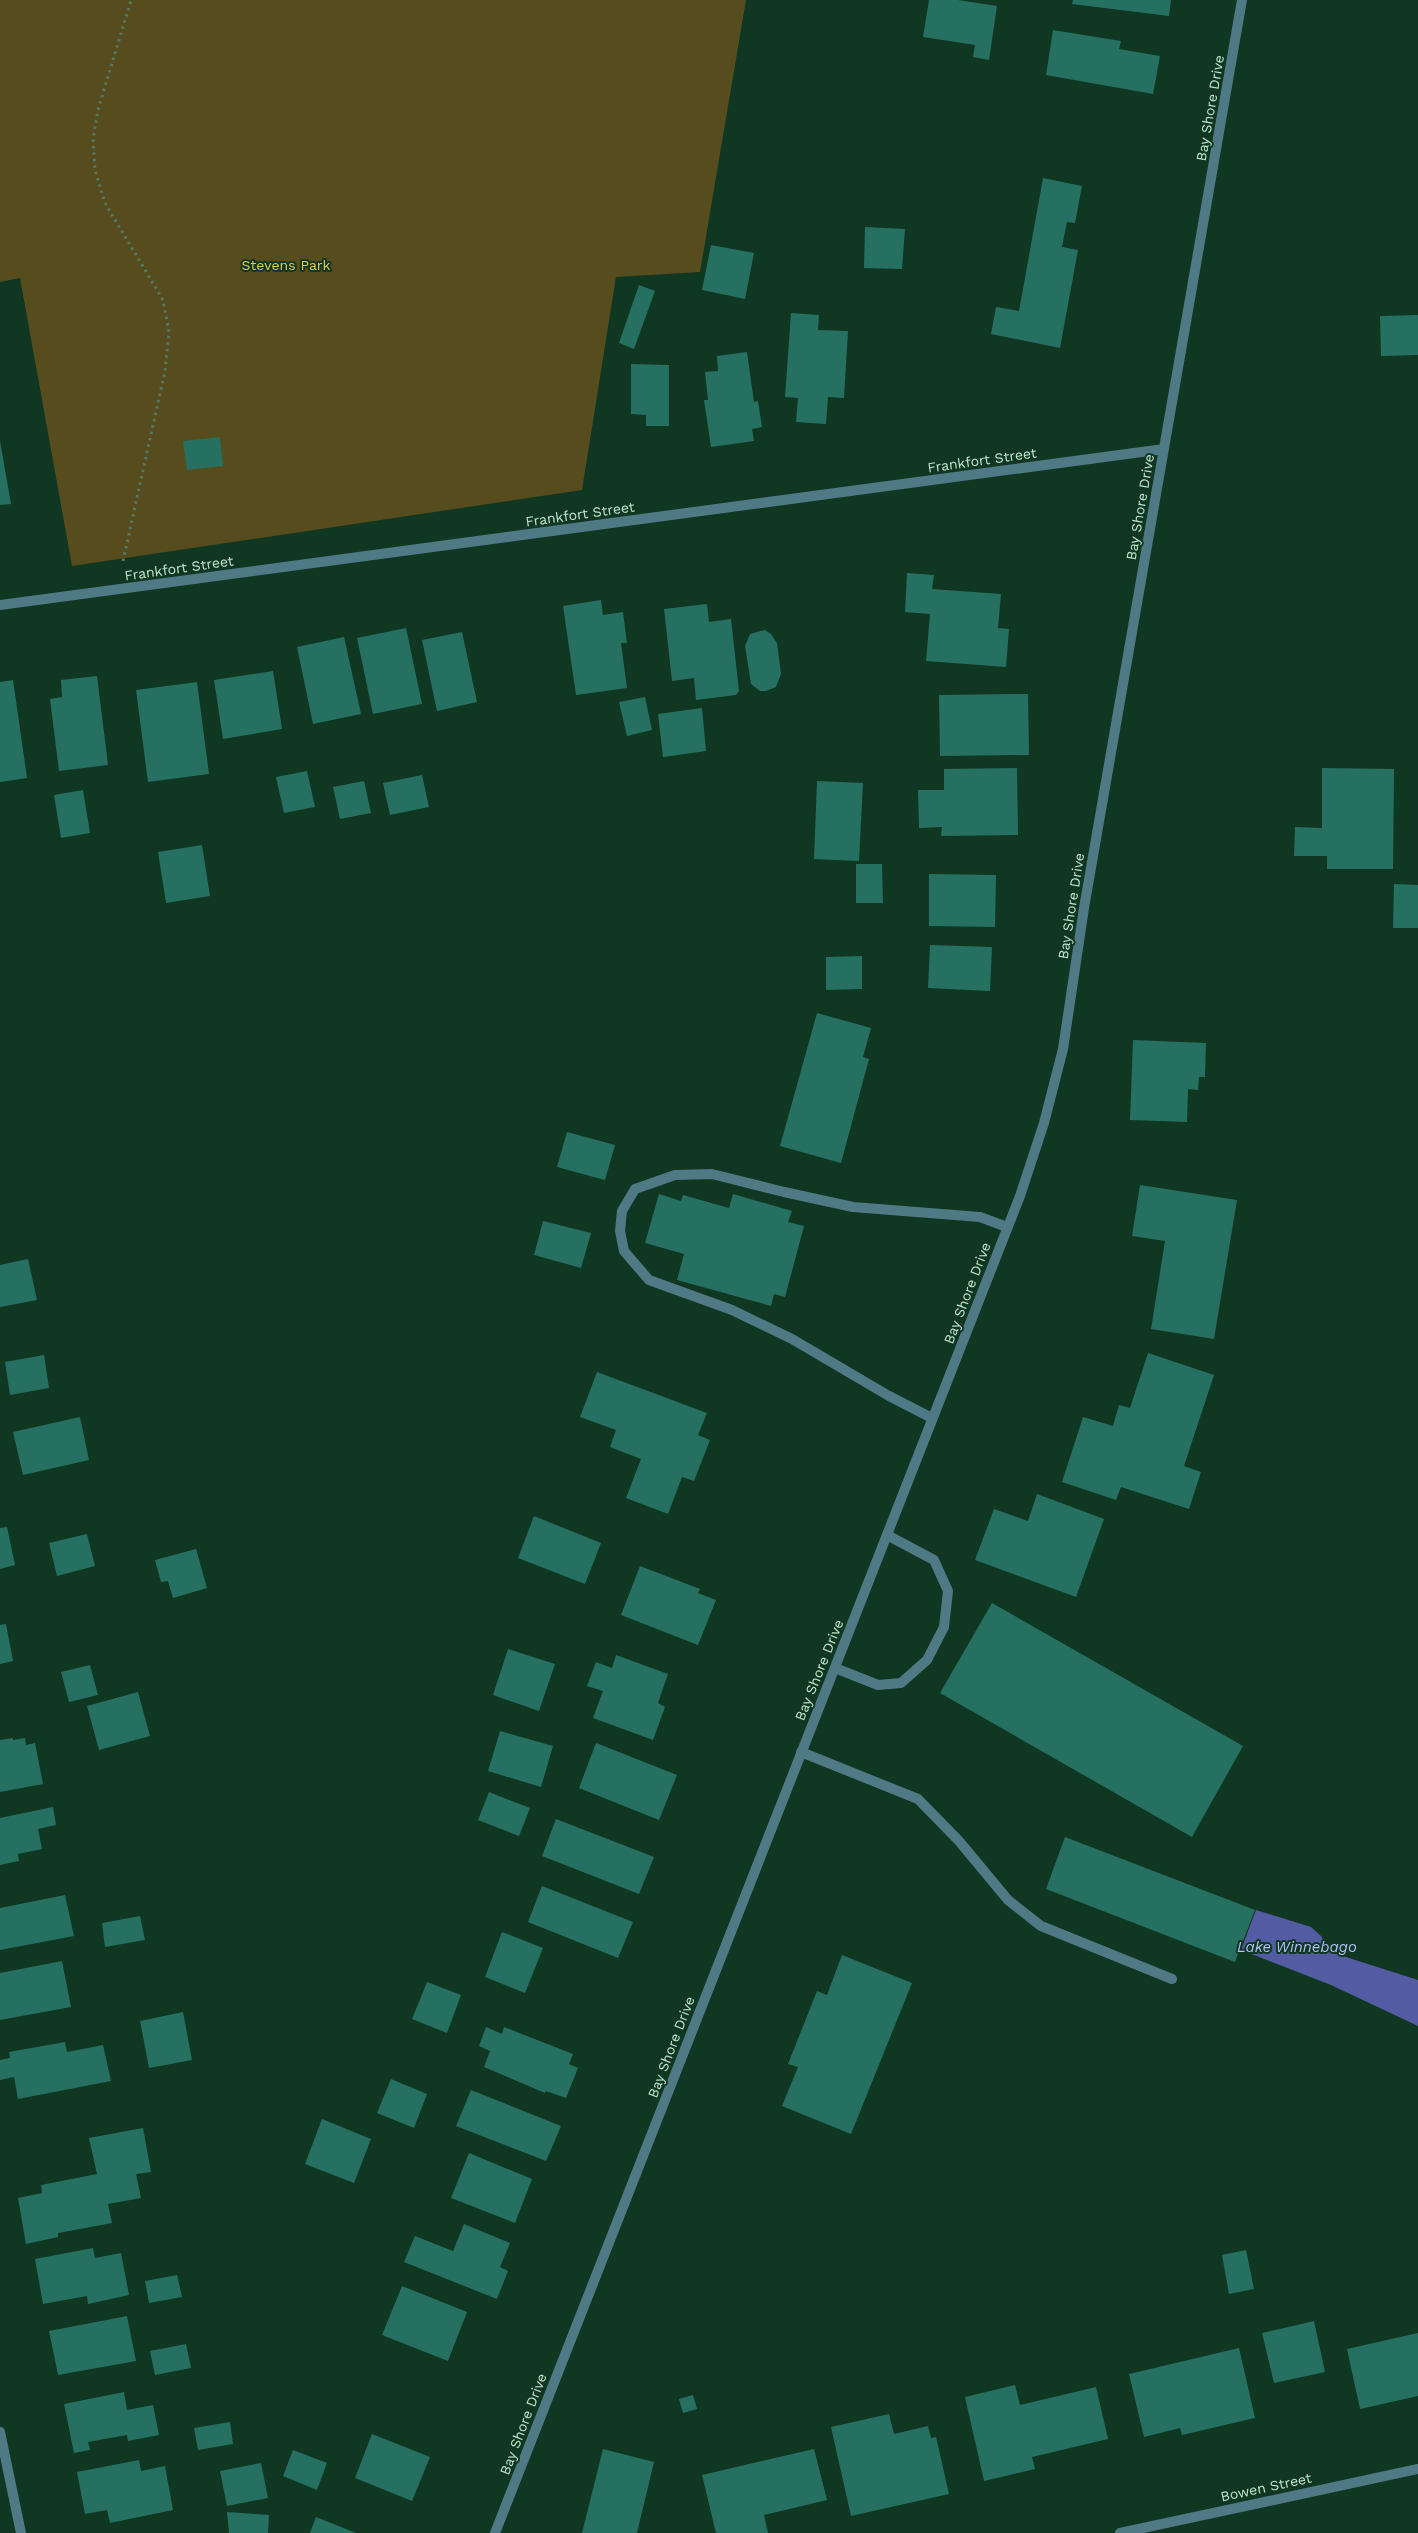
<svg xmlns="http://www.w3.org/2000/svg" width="1418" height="2533" font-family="'Work Sans',sans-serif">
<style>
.green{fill:#574c1d}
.water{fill:#535ca2}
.building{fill:#267061}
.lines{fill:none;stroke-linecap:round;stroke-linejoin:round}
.path{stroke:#547963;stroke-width:3;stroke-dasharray:2.5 4;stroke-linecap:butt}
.lane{stroke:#4f7985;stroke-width:10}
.street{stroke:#4f7985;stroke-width:10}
.labels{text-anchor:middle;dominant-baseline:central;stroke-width:4;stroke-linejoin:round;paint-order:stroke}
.street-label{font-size:14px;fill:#c1e4cd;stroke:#103722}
.park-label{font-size:14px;fill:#e5c94f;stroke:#103722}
.water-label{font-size:15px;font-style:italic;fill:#b5bffb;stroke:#103722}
</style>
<rect width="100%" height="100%" fill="#103722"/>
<path class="green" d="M 0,0 L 746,0 L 700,272 L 616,277 L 582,490 L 72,566 L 20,278 L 0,282 Z"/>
<path class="water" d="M 1256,1910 L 1311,1927 L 1322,1937 L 1327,1951 L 1418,1980 L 1418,2026 L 1331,1985 L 1241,1950 Z"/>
<path class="building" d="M 929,0 L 958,0 L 997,6 L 989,60 L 973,57 L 975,45 L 923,37 Z
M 1073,0 L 1171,0 L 1169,16 L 1072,4 Z
M 1053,30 L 1121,41 L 1119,49 L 1160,56 L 1153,94 L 1046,75 Z
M 1043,178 L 1082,186 L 1075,223 L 1067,222 L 1062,247 L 1078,250 L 1060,348 L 991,334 L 996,307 L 1019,311 Z
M 865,227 L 905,229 L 902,269 L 864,268 Z
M 711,245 L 754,253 L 745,299 L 702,290 Z
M 639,285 L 655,291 L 634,349 L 619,343 Z
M 791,313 L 819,315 L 818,330 L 848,331 L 844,398 L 828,397 L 826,424 L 796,422 L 798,398 L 785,397 Z
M 1418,315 L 1418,355 L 1381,356 L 1380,316 Z
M 747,352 L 754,402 L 758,401 L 762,427 L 752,429 L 754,441 L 711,447 L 704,400 L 708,400 L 705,372 L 718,371 L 717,356 Z
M 631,364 L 669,365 L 669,426 L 646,426 L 646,415 L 631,414 Z
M 220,437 L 223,466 L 187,470 L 183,441 Z
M 0,441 L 11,504 L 0,505 Z
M 907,573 L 934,575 L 932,589 L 1001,594 L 998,628 L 1009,629 L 1006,667 L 926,661 L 930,614 L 905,612 Z
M 601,600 L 603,615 L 623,612 L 627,643 L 621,643 L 627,688 L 576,695 L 563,606 Z
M 707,604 L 709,622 L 731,619 L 739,691 L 736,695 L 696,700 L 694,678 L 672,681 L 664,609 Z
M 406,628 L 422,704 L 373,714 L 357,638 Z
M 765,630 L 771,634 L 777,643 L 781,674 L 776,687 L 766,691 L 760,691 L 751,684 L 745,646 L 750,634 Z
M 462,632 L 477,702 L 437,711 L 422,640 Z
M 344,637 L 361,714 L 313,724 L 297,647 Z
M 273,671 L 282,729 L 223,739 L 214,680 Z
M 97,676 L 108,765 L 59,771 L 50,699 L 62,697 L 61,680 Z
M 13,680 L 27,778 L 0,782 L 0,682 Z
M 197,682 L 209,774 L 148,782 L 136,690 Z
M 1028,694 L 1029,755 L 940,756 L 939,695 Z
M 645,697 L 652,730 L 627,736 L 619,702 Z
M 702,708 L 706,751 L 663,757 L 658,714 Z
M 1017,768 L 1018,835 L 941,836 L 942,827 L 919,828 L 918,790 L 944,790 L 944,769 Z
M 1322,768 L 1394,769 L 1393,869 L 1327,869 L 1327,856 L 1294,856 L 1295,827 L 1322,828 Z
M 307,771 L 315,807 L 284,813 L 276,777 Z
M 422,775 L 429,807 L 390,815 L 383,783 Z
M 364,781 L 371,813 L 340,819 L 333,787 Z
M 817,781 L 863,783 L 859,861 L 814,859 Z
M 83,790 L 90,833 L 61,838 L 54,795 Z
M 202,845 L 210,896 L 166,903 L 158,852 Z
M 856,864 L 882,864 L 883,903 L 856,903 Z
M 929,874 L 996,875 L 995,927 L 929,926 Z
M 1394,884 L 1418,885 L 1418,928 L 1393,928 Z
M 930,945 L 992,947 L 990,991 L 928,988 Z
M 862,956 L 862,989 L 826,990 L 826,957 Z
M 817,1013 L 871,1028 L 863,1057 L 869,1059 L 841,1163 L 780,1146 Z
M 1133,1040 L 1206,1043 L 1205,1077 L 1199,1077 L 1198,1090 L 1188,1089 L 1187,1122 L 1130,1120 Z
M 567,1132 L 615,1145 L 605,1180 L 557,1167 Z
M 1140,1185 L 1237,1200 L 1214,1339 L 1151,1329 L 1165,1241 L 1132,1236 Z
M 659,1194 L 681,1201 L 683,1195 L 729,1208 L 733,1194 L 792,1211 L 788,1222 L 804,1226 L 785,1297 L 774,1294 L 771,1306 L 677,1280 L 684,1254 L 645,1243 Z
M 543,1221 L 591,1233 L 581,1268 L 534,1255 Z
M 28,1259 L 37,1300 L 0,1307 L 0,1265 Z
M 1148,1353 L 1214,1375 L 1184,1466 L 1201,1472 L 1189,1509 L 1121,1487 L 1116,1500 L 1062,1482 L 1083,1417 L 1113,1426 L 1119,1405 L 1130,1408 Z
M 44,1355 L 49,1388 L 10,1395 L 5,1362 Z
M 597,1372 L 707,1413 L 698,1435 L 710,1440 L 694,1481 L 682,1477 L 668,1514 L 626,1498 L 641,1459 L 610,1447 L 616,1430 L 580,1417 Z
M 80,1417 L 89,1460 L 23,1475 L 13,1432 Z
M 1037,1494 L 1104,1519 L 1076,1597 L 975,1560 L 994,1509 L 1028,1521 Z
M 534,1516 L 601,1543 L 585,1584 L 518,1558 Z
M 7,1527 L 15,1565 L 0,1569 L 0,1528 Z
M 87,1534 L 95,1566 L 57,1576 L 49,1543 Z
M 196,1549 L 207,1588 L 173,1598 L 168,1581 L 161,1582 L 155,1560 Z
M 640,1566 L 700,1589 L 698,1593 L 716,1600 L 698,1645 L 621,1615 Z
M 992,1603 L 1243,1746 L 1192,1837 L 940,1693 Z
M 6,1624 L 13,1661 L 0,1664 L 0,1625 Z
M 508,1649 L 555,1664 L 539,1711 L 493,1695 Z
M 616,1655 L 668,1674 L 658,1703 L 665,1707 L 653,1740 L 593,1718 L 603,1691 L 587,1686 L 596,1662 L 612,1668 Z
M 90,1665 L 98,1695 L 69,1702 L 61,1672 Z
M 138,1692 L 150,1736 L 99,1750 L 87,1706 Z
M 500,1731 L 553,1746 L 541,1787 L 488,1771 Z
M 13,1738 L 13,1740 L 25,1738 L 26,1745 L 35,1743 L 43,1784 L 0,1792 L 0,1740 Z
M 596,1743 L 677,1775 L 659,1820 L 579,1788 Z
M 489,1792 L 530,1808 L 519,1836 L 478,1820 Z
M 53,1807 L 56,1825 L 38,1829 L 42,1849 L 18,1854 L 19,1861 L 0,1865 L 0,1818 Z
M 556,1819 L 654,1857 L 639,1894 L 542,1856 Z
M 1065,1837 L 1255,1910 L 1235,1962 L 1046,1889 Z
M 542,1886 L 633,1922 L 618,1958 L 528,1922 Z
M 65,1895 L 74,1936 L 0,1950 L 0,1908 Z
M 140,1916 L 145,1940 L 105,1947 L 102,1923 Z
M 502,1932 L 543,1948 L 525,1993 L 485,1977 Z
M 842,1955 L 912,1983 L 851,2134 L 782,2106 L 798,2067 L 788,2064 L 817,1991 L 827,1995 Z
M 62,1961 L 71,2007 L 0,2020 L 0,1973 Z
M 427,1982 L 461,1995 L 447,2033 L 412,2019 Z
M 183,2012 L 192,2060 L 149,2068 L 140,2021 Z
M 486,2027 L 502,2034 L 504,2027 L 573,2054 L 569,2064 L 578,2068 L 566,2098 L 546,2091 L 545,2093 L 484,2067 L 490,2051 L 479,2046 Z
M 65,2042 L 67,2052 L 103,2045 L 111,2081 L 18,2099 L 14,2077 L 0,2080 L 0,2060 L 10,2058 L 9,2052 Z
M 391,2079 L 427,2094 L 414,2128 L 377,2113 Z
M 471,2090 L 561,2126 L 546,2161 L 456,2126 Z
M 322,2119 L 371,2139 L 354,2183 L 305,2164 Z
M 143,2128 L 151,2172 L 136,2174 L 141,2198 L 108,2204 L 112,2223 L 58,2233 L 58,2237 L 26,2244 L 18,2198 L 42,2193 L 41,2185 L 97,2174 L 89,2138 Z
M 469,2153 L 532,2179 L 515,2223 L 451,2198 Z
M 464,2224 L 510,2243 L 500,2267 L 508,2271 L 497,2299 L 404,2262 L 415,2236 L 453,2251 Z
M 93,2248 L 95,2258 L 121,2253 L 129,2295 L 88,2304 L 87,2296 L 43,2304 L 35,2259 Z
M 1246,2250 L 1254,2289 L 1229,2294 L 1222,2255 Z
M 177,2275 L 182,2297 L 149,2303 L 145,2281 Z
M 402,2286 L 467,2312 L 448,2361 L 382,2335 Z
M 127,2316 L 136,2361 L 58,2375 L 49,2331 Z
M 1314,2321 L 1325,2372 L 1274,2383 L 1262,2333 Z
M 1418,2333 L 1418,2396 L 1360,2409 L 1347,2349 Z
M 186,2344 L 191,2368 L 155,2375 L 150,2351 Z
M 1239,2348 L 1255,2418 L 1182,2435 L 1180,2428 L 1144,2437 L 1129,2374 Z
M 1015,2385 L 1020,2405 L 1096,2387 L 1108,2439 L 1032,2457 L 1035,2469 L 984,2481 L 965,2397 Z
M 124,2392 L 127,2410 L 153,2405 L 159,2435 L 128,2441 L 127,2435 L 88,2442 L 90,2450 L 74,2453 L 64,2404 Z
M 693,2395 L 697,2409 L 683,2413 L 679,2399 Z
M 889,2414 L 894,2434 L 928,2426 L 931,2438 L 936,2437 L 949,2494 L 851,2516 L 831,2427 Z
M 230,2422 L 233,2444 L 198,2450 L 194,2428 Z
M 372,2434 L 430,2457 L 412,2501 L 355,2478 Z
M 603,2449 L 654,2462 L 637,2533 L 582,2533 Z
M 814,2449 L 827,2500 L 764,2515 L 768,2533 L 716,2533 L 702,2475 Z
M 293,2450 L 327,2463 L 317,2490 L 283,2476 Z
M 139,2460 L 141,2471 L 165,2466 L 173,2510 L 110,2523 L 107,2510 L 85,2514 L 77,2472 Z
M 261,2463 L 268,2498 L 227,2506 L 220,2471 Z
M 227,2512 L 269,2515 L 268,2533 L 229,2533 Z
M 316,2517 L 356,2533 L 310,2533 Z"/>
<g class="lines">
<path class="path" d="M 123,561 L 165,371 L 169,332 L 163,300 L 105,203 L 95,170 L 93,139 L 98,110 L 131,0"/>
<path class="lane" d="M 932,1418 L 889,1396 L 792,1339 L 732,1310 L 649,1280 L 624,1251 L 620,1231 L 622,1211 L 635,1189 L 675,1175 L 712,1174 L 784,1192 L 853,1207 L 980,1217 L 1007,1227
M 835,1668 L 878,1685 L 901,1683 L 927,1660 L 944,1627 L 948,1591 L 934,1560 L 887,1535
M 801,1752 L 918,1799 L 959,1841 L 1008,1900 L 1041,1926 L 1172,1979"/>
<path class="street" d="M 0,605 L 1164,449
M 0,2432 L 21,2533
M 495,2533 L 1020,1196 L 1044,1123 L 1063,1049 L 1084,908 L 1242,0
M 1120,2533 L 1418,2469"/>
</g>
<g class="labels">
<g class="street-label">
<text transform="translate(1210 108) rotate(-80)">Bay Shore Drive</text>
<text transform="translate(982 460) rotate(-8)">Frankfort Street</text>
<text transform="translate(1140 507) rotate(-80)">Bay Shore Drive</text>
<text transform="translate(580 514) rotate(-8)">Frankfort Street</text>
<text transform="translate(179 568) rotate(-8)">Frankfort Street</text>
<text transform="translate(1071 906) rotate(-81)">Bay Shore Drive</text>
<text transform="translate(967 1293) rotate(-69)">Bay Shore Drive</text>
<text transform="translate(819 1670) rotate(-68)">Bay Shore Drive</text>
<text transform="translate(671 2047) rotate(-69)">Bay Shore Drive</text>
<text transform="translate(523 2424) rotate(-69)">Bay Shore Drive</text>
<text transform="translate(1266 2487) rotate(-12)">Bowen Street</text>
</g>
<g class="park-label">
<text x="286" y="265">Stevens Park</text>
</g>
<g class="water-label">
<text x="1297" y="1947">Lake Winnebago</text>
</g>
</g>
</svg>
